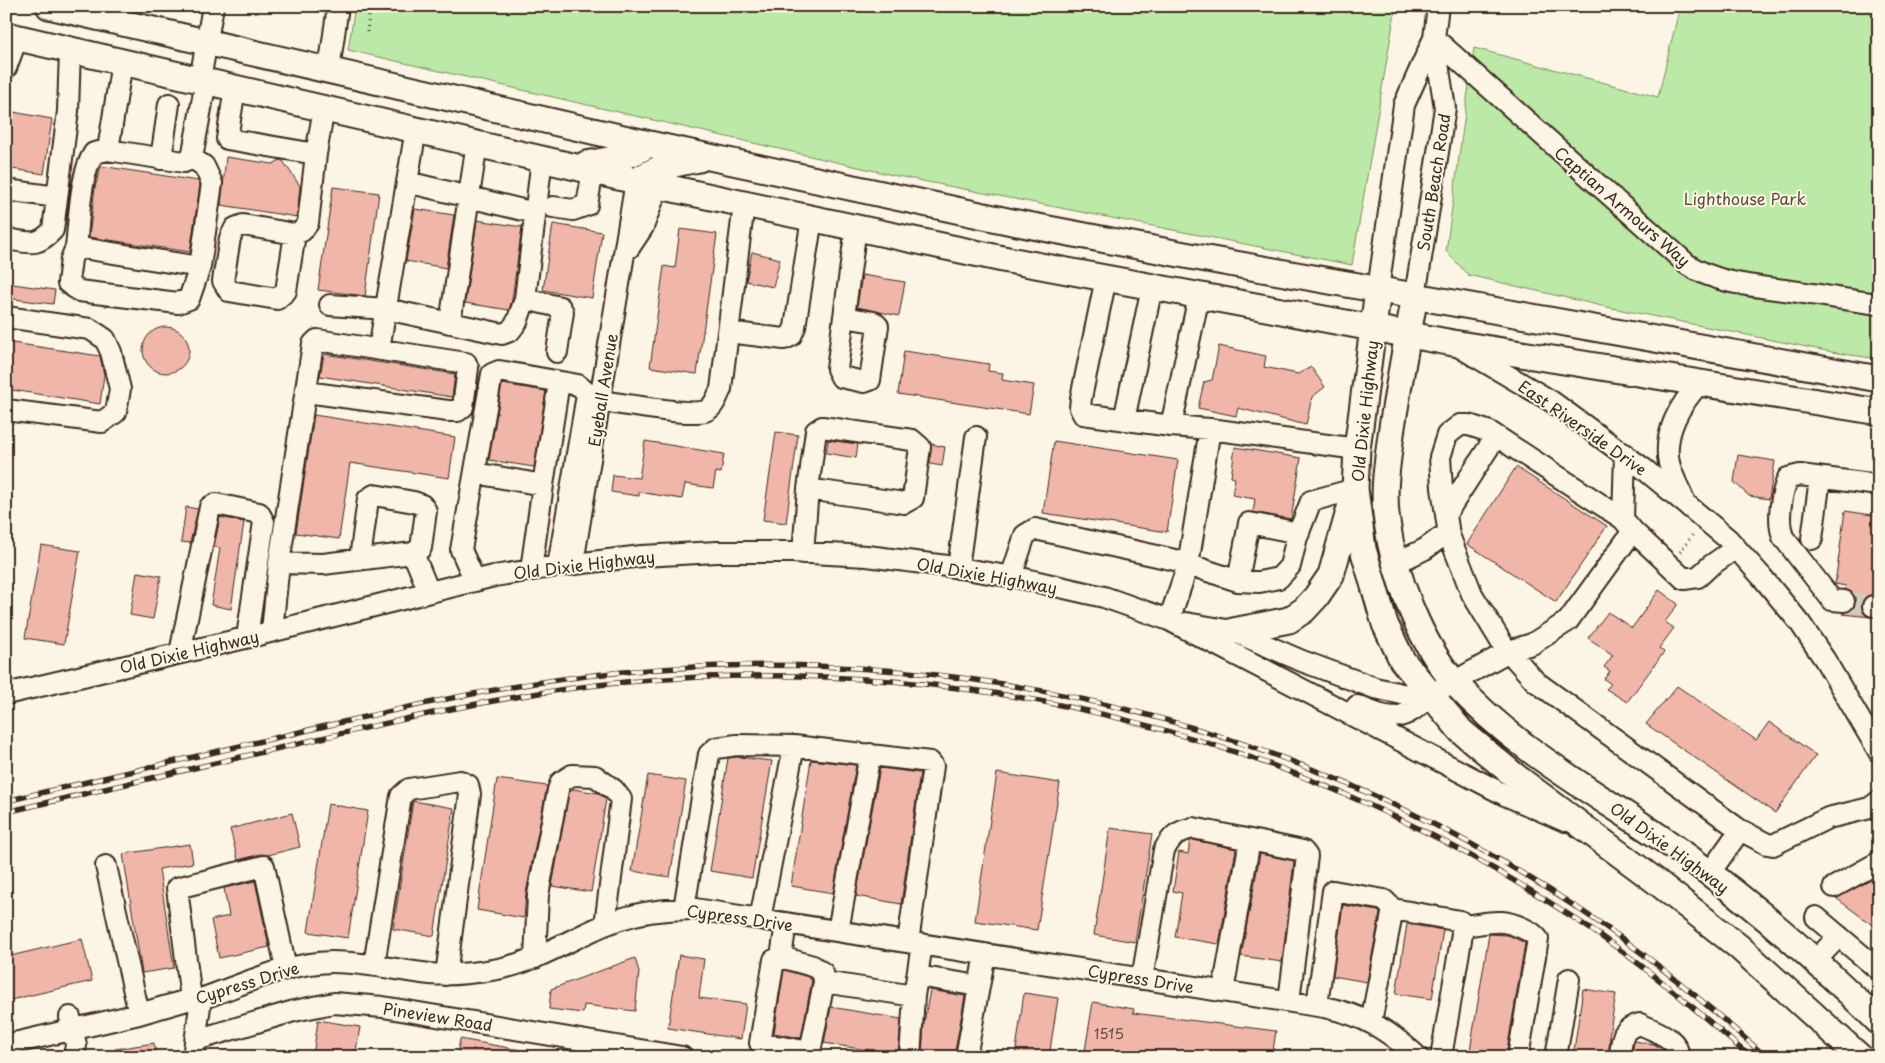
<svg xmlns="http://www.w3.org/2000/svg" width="1885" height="1063" font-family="'Playpen Sans',sans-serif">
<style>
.green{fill:#bce9a7;stroke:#7c8a62}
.building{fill:#f0b6aa;stroke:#3b2a1e}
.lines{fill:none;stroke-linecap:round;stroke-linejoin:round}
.minor-tunnel{stroke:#d5ccbd;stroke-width:20;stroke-dasharray:20 10;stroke-linecap:butt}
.minor-casing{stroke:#3b2a1e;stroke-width:24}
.major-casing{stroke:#3b2a1e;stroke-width:29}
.path{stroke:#3b2a1e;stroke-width:3;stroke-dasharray:1 4;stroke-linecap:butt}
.minor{stroke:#fcf5e5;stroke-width:20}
.major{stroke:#fcf5e5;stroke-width:25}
.rail-casing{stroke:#3b2a1e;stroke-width:5.5}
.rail{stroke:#fcf5e5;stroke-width:4;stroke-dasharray:11;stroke-linecap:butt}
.labels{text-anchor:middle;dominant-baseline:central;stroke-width:4;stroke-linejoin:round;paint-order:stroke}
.number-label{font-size:14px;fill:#684d41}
.street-label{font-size:16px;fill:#3b2a1e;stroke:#fcf5e5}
.park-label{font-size:16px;fill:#555039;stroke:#fcf5e5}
</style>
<rect width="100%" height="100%" fill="#fcf5e5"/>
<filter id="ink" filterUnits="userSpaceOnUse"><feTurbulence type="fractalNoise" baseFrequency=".02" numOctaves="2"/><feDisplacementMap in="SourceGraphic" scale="10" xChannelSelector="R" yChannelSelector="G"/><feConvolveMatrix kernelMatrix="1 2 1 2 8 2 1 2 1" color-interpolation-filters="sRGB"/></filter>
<g filter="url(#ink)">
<path class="green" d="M 355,6 L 1396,6 L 1352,265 L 897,176 L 348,50 Z
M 1680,6 L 1879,6 L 1879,359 L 1837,353 L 1602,306 L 1468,275 L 1446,251 L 1474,48 L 1658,97 Z"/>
<path class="building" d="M 13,112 L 52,119 L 44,174 L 6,168 L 6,134 L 9,135 Z
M 226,157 L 273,164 L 280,160 L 283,161 L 300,186 L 297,217 L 221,205 Z
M 101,166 L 198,181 L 200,185 L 190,252 L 89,237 L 95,187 Z
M 333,187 L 379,193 L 365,296 L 318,290 Z
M 415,209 L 454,215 L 446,268 L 406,261 Z
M 477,220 L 522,227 L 512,300 L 509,310 L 465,303 Z
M 553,224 L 602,232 L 592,298 L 543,290 Z
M 680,229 L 717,234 L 697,374 L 650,367 L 664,266 L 675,268 Z
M 752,252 L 780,259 L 773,287 L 746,281 Z
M 862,275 L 905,282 L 899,316 L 857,307 Z
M 6,283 L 55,290 L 53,304 L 6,298 Z
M143 350a23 23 0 1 1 46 0a23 23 0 1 1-46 0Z
M 6,342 L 100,356 L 104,375 L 100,404 L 6,389 Z
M 1219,346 L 1266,356 L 1264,367 L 1298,374 L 1311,367 L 1325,387 L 1312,397 L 1306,425 L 1238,408 L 1236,416 L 1198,408 L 1204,382 L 1212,380 Z
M 904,351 L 989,364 L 988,371 L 1003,373 L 1002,380 L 1034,385 L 1029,414 L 898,394 Z
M 324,354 L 455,374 L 452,397 L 320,376 Z
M 502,384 L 546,391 L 534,467 L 489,460 Z
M 314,415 L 455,437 L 449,478 L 350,463 L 339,539 L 296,533 Z
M 776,432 L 798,435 L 786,523 L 763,520 Z
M 828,440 L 858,444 L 856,458 L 826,453 Z
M 645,441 L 724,454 L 721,473 L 716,472 L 713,488 L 685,484 L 682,499 L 639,492 L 639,496 L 611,492 L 613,475 L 639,478 Z
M 1054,441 L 1178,460 L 1167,532 L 1043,513 Z
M 931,444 L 945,447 L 942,466 L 930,464 Z
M 1235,447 L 1301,458 L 1291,519 L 1253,512 L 1255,499 L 1232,495 L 1235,478 L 1231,477 Z
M 1738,455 L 1775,461 L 1769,499 L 1749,496 L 1734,482 Z
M 1516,467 L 1607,526 L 1556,602 L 1467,544 Z
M 186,507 L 198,509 L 190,543 L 181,542 Z
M 1845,511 L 1879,516 L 1879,591 L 1875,591 L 1875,594 L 1867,596 L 1863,601 L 1861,606 L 1863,612 L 1871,617 L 1842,614 L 1853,608 L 1856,602 L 1855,596 L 1851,592 L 1845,589 L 1846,586 L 1835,584 Z
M 220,517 L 244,522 L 231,609 L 211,605 L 220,548 L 214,547 Z
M 41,545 L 80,551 L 64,644 L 25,638 Z
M 137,572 L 161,576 L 153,619 L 130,615 Z
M 1659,590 L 1678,604 L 1665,622 L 1674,628 L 1659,648 L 1664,652 L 1627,702 L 1606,689 L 1611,684 L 1604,679 L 1610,671 L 1604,667 L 1613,655 L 1588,638 L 1608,612 L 1632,628 Z
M 1677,686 L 1756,740 L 1769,722 L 1816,755 L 1775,813 L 1646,724 Z
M 738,757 L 772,761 L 752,878 L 710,871 L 728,758 Z
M 811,760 L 856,765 L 833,893 L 791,886 Z
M 880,768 L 920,773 L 901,904 L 856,896 Z
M 997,773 L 1060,783 L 1037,930 L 975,921 Z
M 648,775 L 686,781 L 670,877 L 632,871 Z
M 497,779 L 547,786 L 526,893 L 524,918 L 477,910 Z
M 573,789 L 598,793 L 606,799 L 591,892 L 552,886 L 569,793 Z
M 413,801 L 454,808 L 434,936 L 393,929 Z
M 328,804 L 368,811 L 348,938 L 308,932 Z
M 292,813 L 300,847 L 268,855 L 261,854 L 238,860 L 230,829 Z
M 1110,828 L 1152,834 L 1135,942 L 1094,935 Z
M 1193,840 L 1236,849 L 1219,944 L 1175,937 L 1182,893 L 1173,891 L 1179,852 L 1188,854 L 1190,841 Z
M 190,844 L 193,863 L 159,869 L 174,968 L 142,973 L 123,854 Z
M 1260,854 L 1294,861 L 1282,962 L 1241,956 Z
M 1879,876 L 1879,930 L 1836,898 Z
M 255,881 L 269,947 L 219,958 L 211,920 L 229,916 L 224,888 Z
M 1343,905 L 1378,911 L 1380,913 L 1367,982 L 1333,976 Z
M 1407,924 L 1443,930 L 1432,999 L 1396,994 Z
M 1489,934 L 1508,935 L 1525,943 L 1506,1057 L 1469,1057 Z
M 82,939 L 92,981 L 6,1001 L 6,957 Z
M 679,955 L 704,959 L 699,998 L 746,1004 L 741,1039 L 668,1028 Z
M 635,958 L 639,972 L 635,1011 L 584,1005 L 583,1013 L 549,1009 L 551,989 Z
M 784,970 L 808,977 L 812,980 L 801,1038 L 774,1033 Z
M 1583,989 L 1616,994 L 1609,1037 L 1610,1037 L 1608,1057 L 1573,1057 Z
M 930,990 L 965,996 L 954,1057 L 922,1057 L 924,1022 Z
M 1024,993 L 1058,998 L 1049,1057 L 1015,1057 Z
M 1093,1002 L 1134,1009 L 1133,1013 L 1276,1031 L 1272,1057 L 1084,1057 Z
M 831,1007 L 901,1019 L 898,1055 L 824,1043 Z
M 318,1020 L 360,1027 L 355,1057 L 313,1057 Z
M 460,1039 L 520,1050 L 519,1057 L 457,1057 Z
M 1634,1041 L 1654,1044 L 1665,1051 L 1666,1057 L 1632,1057 Z
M 154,1043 L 156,1057 L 115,1057 L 115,1049 Z"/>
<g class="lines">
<path class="minor-tunnel" d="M 1844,601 L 1873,606"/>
<defs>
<path id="minor" d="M 1434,38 L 1688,265 C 1718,284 1756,286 1791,291 C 1820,295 1849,300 1879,304
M 122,62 L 108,150 L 184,162 L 192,158 L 206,81
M 6,68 L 17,38
M 329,70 L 338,6
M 200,80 L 213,6
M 235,88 L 227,139 L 316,154
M 192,158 L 204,166 L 212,183 L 200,267 L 76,247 L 71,259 L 68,283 L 79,291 L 178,303 L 189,299 L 200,267
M 161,159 L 169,104
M 407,182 L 535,213
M 6,190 L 57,197
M 553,207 L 573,210 L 587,205 L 593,170
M 295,234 L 286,291 L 277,299 L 229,291 L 223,281 L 230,238 L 235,228 L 243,225 L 295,234 L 302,231 L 308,223 L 316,154 L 324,108
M 6,239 C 29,242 36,248 53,230 L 68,111 L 70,50
M 76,247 C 79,222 80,173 94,153 L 108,150
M 629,248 L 643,227 L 658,186
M 1106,278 L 1081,398 L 1080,408 L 1083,414 L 1171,426 L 1210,429 L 1357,449
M 1378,290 L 1404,105 L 1434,38
M 1415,296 L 1445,108 L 1434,38 L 1438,6
M 525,299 L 560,307 L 563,312 L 557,352
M 330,305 L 386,309 L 502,334 L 510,331 L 517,322 L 525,299 L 542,158
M 6,317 L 90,329 L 105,339 L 111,352 L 120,389 L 116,412 L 102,422 L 6,410
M 844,317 L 874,322 L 878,326 L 870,380 L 864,382 L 841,377 L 837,369 L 856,227
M 450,323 L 477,143
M 728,332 L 784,339 L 791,336 L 795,327 L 812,218
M 1461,348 L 1551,401 L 1644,469 L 1728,539 L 1762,577 L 1800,623 L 1825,660 L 1879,752
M 379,349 L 416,129
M 601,401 C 621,404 691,416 705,411 C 714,408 717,397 721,389 L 744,204
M 1124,420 L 1152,287
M 1171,426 L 1199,296
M 475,473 L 543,485 L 531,570
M 543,485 L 559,382
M 1684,500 C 1679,488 1672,476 1669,463 C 1663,433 1680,404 1700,383
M 1446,514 L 1496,436
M 1623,519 L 1625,454
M 1812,539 L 1820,478
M 1736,548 L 1710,566 L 1698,577 L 1684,579 L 1633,531 L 1623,519 L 1490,432 L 1469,425 L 1460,425 L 1447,435 L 1440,457 L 1442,488 L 1449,535 L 1472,594 L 1503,645 L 1535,681 L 1740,830 L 1767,844 L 1773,845 L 1828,818 L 1870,808 L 1879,801
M 413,553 L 429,592
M 803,553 L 808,489 L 816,431 L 822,427 L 912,440 L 920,447 L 913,498 L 904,503 L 808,489
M 279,563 L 323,564 L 413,553 L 421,548 L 426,511 L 422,505 L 414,502 L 374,495 L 368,499 L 360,559
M 573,563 L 636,181
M 1396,563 L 1425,549 L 1440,538 L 1449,535
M 958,568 L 976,437
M 1011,577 L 1025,535 L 1035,529 L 1175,560 L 1238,581 L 1259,582 L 1279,578 L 1290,566 L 1297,537 L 1311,501 L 1355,489
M 475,581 L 461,550 L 492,374 L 499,371 L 578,385 L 585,391 L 587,395 L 558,566
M 1238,581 L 1249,523 L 1299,533
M 1844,601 L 1832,600 L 1783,537 C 1777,520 1781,494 1788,478 L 1800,475 L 1879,485
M 1873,606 L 1879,606
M 1169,620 L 1188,565 L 1210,429
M 1186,623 L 1233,631 L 1302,661 L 1375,688 L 1402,694 L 1430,695 L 1509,651 L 1532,644 L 1568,621 L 1633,531
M 272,631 L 279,563 L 313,344 L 317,340 L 466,363 L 468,368 L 463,407 L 458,411 L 448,411 L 306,392
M 180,653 L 210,507 L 216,504 L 259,513 L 264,522 L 247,637
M 6,694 L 258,635 L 494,576 L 558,566 L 642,556 L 717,552 L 792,552 L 867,556 L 947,566 L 1025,579 L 1104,597 L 1169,620 L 1505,795 L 1565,821
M 1357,706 C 1391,721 1403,723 1430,695
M 106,866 L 139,1014
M 1709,874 L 1740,830
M 1834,887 L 1879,862
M 684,909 L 709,754 L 716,748 L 737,745 L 794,746 L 930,762 L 933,766 L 908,942
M 1816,917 L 1879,970
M 760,919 L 794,746
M 786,923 L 781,957 L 774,960 L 760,1043 L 810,1052 L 824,982 L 914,996 L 922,944
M 1462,926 C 1475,925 1489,921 1502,922 C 1512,923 1532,930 1538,939 L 1518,1057
M 838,931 L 870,754
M 781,957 L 813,966 L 823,973 L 824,982
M 535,958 L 538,895 L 558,790 L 561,782 L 572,775 L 595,776 L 614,790 L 621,799 L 605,925
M 1815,961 L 1839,936
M 374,965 L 401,796 L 409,789 L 460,781 L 468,785 L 470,794 L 446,975
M 917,976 L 979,986
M 1142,979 L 1164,850 C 1173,835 1176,832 1193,828 L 1303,851 L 1307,856 L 1289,1001
M 1223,991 L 1250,840
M 191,999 L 177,888 L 264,866 L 286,968
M 1317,1005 L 1333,891 L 1384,900 L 1393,909 L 1460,921 L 1462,926 L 1462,934 L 1441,1057
M 70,1017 L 76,1045 L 74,1057
M 1371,1022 L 1393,909
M 196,1040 L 294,1011 L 334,1003 L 383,1007 L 682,1057
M 6,1045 L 139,1014 L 191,999 L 201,999 C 244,984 286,963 332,962 C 365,962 397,970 430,974 C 452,976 475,973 498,969 C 545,960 585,928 631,916 C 652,910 673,909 695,909 L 1324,1007 C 1366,1016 1386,1029 1418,1057
M 193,1057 L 201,999
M 910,1057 L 914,996
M 966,1057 L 985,954
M 1556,1057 L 1569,979
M 1620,1057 C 1622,1039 1620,1029 1640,1024 C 1654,1031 1680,1038 1678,1057"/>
<path id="major" d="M 49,6 L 649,144 L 1012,222 L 1190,256 L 1879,379
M 6,35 L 636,181 L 1003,259 L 1453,343 L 1879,412
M 586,164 C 610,160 628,158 649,144
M 636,181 C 659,166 673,164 699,159
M 1378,290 L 1357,449 L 1355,489 L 1363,549 L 1385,624 L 1402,660 L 1461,731 L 1515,776 L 1657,882 L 1739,947 L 1860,1057
M 1415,296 C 1407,339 1399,383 1392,427 C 1388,459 1382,490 1387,522 C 1394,575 1420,643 1455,683 C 1520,755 1610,800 1688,857 C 1756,907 1819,962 1879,1022
M 1233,631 L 1289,620 L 1304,610 L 1316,597 L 1331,575 L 1352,501"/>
</defs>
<use href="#minor" class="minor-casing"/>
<use href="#major" class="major-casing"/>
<path class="path" d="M 367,32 L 370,6
M 1680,552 L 1694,533"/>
<use href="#minor" class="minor"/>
<use href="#major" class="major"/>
<defs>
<path id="rail" d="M 6,801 C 104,778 202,755 300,732 C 406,707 514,682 623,672 C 962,640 1298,722 1582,911 C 1648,954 1708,1005 1766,1057
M 6,812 C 106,789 206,765 305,742 C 411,717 518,692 626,682 C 966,652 1289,731 1574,918 C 1637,959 1694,1007 1750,1057"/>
</defs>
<use href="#rail" class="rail-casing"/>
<use href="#rail" class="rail"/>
</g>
</g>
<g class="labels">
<g class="number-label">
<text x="1109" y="1033">1515</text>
</g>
<g class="street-label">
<text transform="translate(1433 182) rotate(-81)">South Beach Road</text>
<text transform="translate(1623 206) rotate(41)">Captian Armours Way</text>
<text transform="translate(602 390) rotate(-81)">Eyeball Avenue</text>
<text transform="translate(1364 411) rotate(-84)">Old Dixie Highway</text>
<text transform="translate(1583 427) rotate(35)">East Riverside Drive</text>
<text transform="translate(584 564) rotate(-7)">Old Dixie Highway</text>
<text transform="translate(987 575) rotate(10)">Old Dixie Highway</text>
<text transform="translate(189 651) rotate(-13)">Old Dixie Highway</text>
<text transform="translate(1670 847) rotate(36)">Old Dixie Highway</text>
<text transform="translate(740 917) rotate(8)">Cypress Drive</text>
<text transform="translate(1141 978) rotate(9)">Cypress Drive</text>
<text transform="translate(247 982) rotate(-17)">Cypress Drive</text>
<text transform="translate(438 1016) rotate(9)">Pineview Road</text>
</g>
<g class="park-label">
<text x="1745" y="198">Lighthouse Park</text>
</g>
</g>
<rect width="1885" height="1063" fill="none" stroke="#fcf5e5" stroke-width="25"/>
<rect x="12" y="12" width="1860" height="1038" fill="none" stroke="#3b2a1e" stroke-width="2" filter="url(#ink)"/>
</svg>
